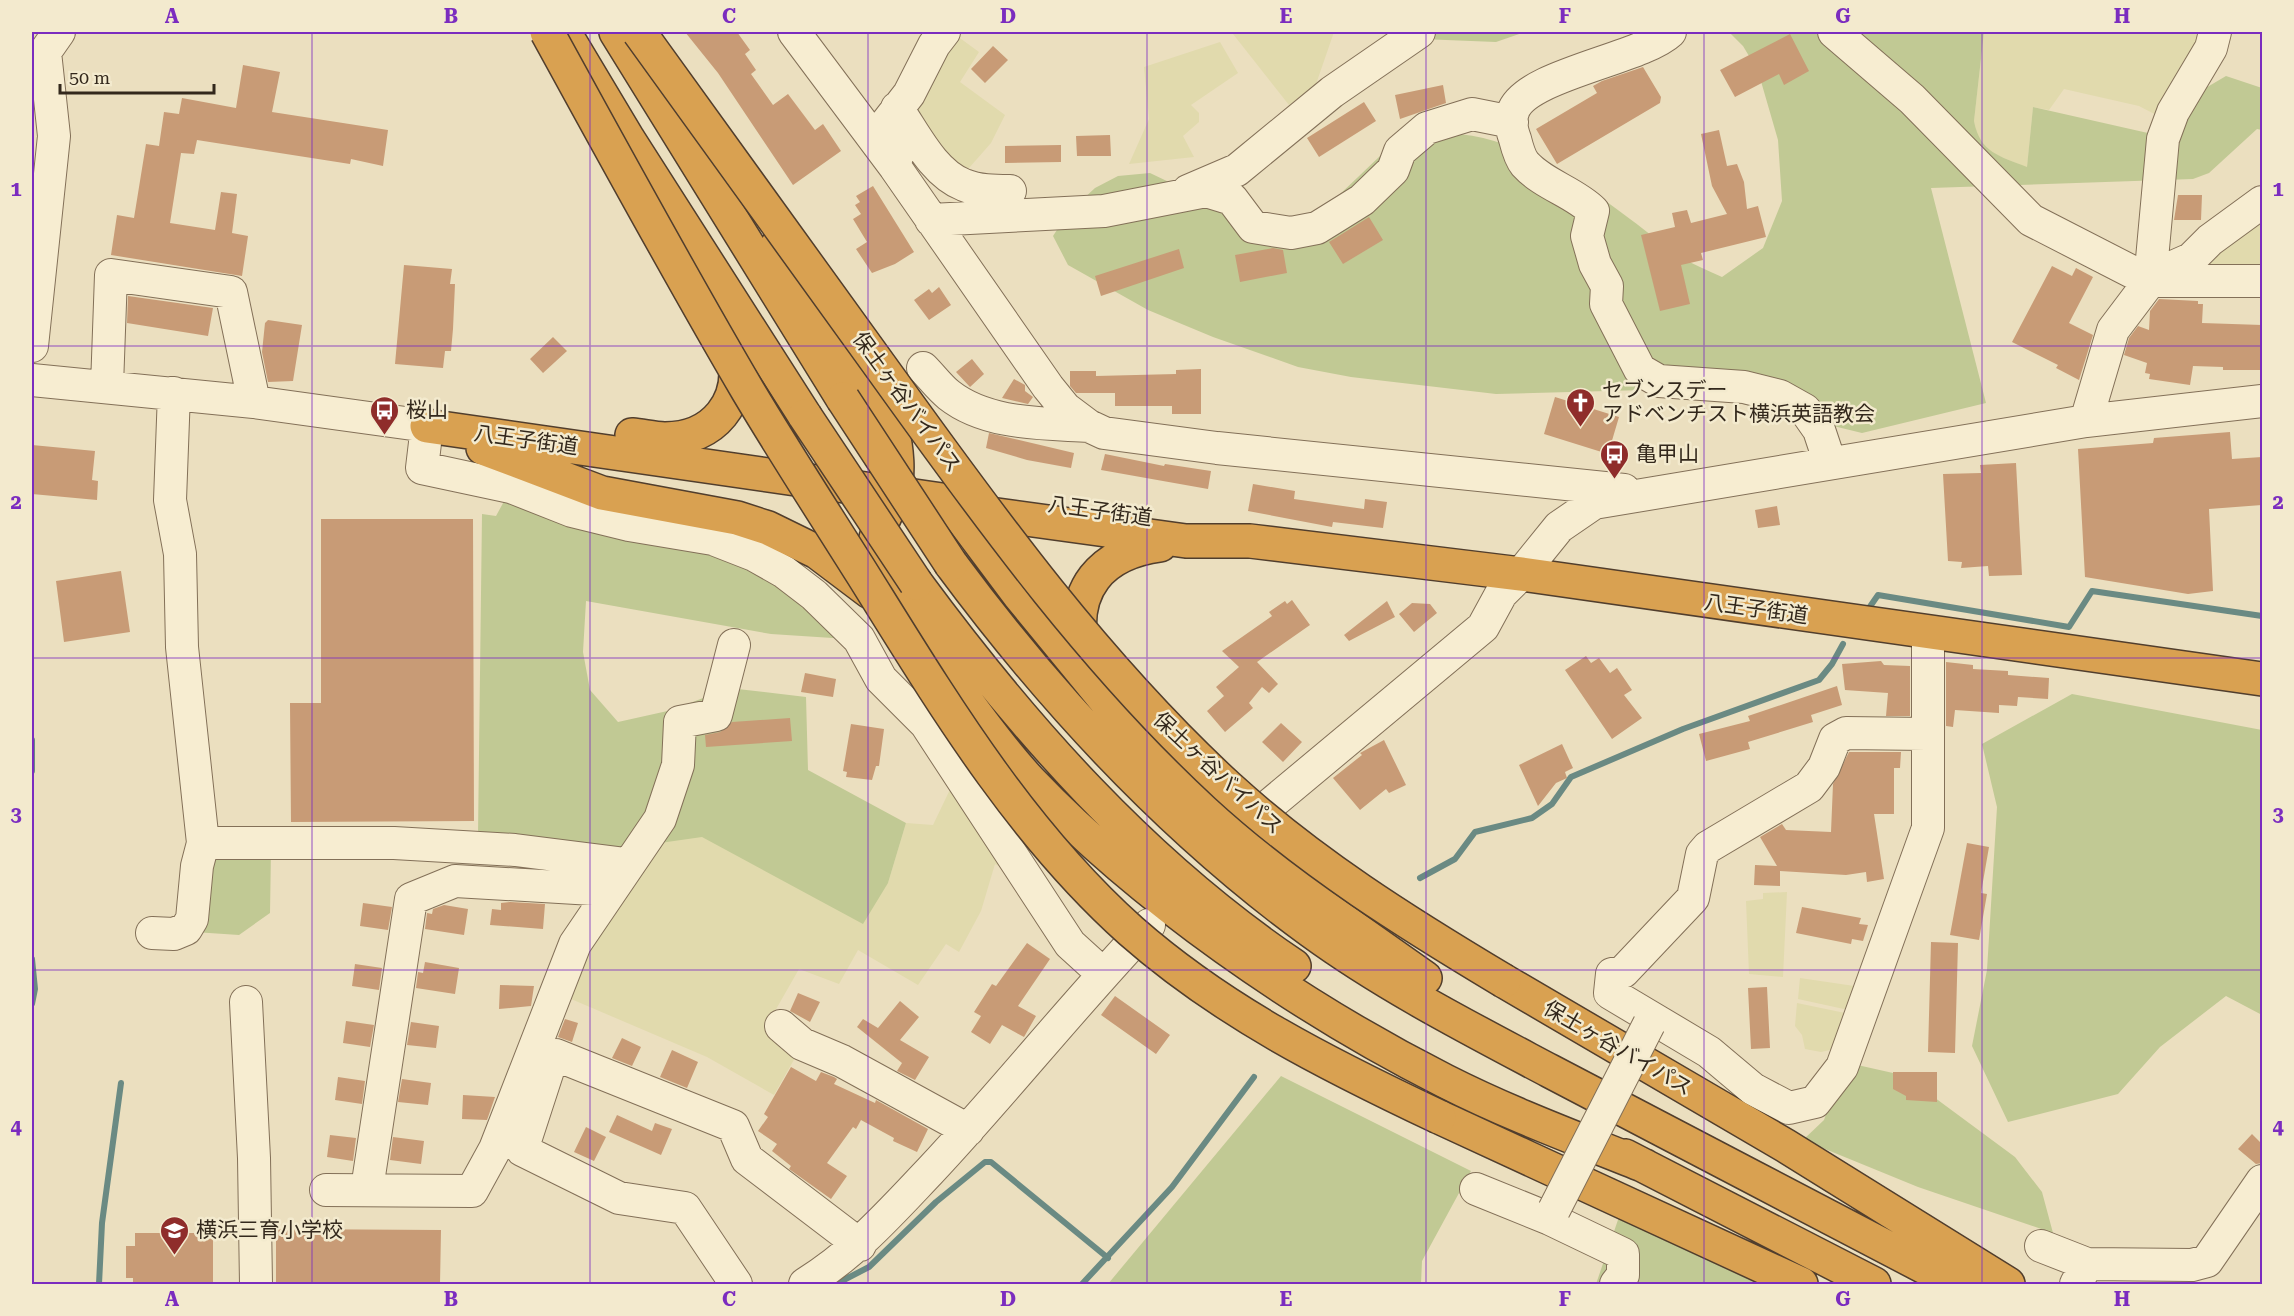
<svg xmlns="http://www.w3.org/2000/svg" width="2294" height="1316" font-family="'Roboto Serif','Noto Sans JP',serif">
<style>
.farmland{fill:#e1daad}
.green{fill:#c1c994}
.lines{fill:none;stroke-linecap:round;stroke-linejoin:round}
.stream{stroke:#6a8a83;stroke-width:6}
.building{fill:#c89b76}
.minor-casing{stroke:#837058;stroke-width:34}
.highway-casing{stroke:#513e2d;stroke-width:36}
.minor{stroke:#f7edd1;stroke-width:32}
.highway{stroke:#d9a151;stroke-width:33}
.minor-bridge-casing{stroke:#837058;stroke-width:34;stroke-linecap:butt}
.highway-bridge-casing{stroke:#513e2d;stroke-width:36;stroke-linecap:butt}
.minor-bridge{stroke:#f7edd1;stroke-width:32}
.highway-bridge{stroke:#d9a151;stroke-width:33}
.grid{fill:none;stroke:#7b2cbf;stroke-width:1.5;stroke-opacity:0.55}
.labels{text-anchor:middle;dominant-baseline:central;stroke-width:5;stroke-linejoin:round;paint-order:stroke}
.poi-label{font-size:21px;fill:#33281c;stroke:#f3eace;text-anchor:start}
.street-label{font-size:21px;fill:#33281c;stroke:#f3eace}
.neatline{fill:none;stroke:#7b2cbf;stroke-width:2}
.grid-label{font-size:20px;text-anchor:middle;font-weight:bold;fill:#7b2cbf}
</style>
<rect width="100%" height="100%" fill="#ebdfbf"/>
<path class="farmland" d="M 1236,32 L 1334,32 L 1315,87 L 1289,105 L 1233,34 Z
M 1984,32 L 2210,32 L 2166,120 L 2139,106 L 2064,89 L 2049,110 L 2033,107 L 2027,168 L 1990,152 L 1977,136 L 1974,121 Z
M 953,33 L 979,52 L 960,82 L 1005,115 L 991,143 L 962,176 L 908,107 Z
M 1220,42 L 1238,73 L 1191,105 L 1199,113 L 1199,122 L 1183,136 L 1194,157 L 1129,164 L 1149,119 L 1144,67 Z
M 2262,212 L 2262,272 L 2210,278 L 2194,263 Z
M 956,777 L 1010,872 L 995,864 L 981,911 L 959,952 L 946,944 L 918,985 L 858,950 L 839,984 L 799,969 L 767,1025 L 800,1049 L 774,1095 L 707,1057 L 564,996 L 585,936 L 664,824 L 888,883 L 906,823 L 933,825 Z
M 1787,892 L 1783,977 L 1749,974 L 1746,901 L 1763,899 L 1763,893 Z
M 1800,978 L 1861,987 L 1853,1011 L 1798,999 Z
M 1797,1003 L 1845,1013 L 1840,1043 L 1830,1050 L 1821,1052 L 1805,1049 L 1802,1035 L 1795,1026 Z"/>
<path class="green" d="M 1413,32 L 1525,32 L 1496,42 L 1421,39 Z
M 1729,32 L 1984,32 L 1974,121 C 1980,153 2000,156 2027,167 L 2033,107 L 2170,138 L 2187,99 L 2226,76 L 2262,88 L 2262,130 L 2257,129 L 2209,173 L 2193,179 L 1931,188 L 1986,403 L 1862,433 L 1681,389 L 1496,394 L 1351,377 L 1298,367 L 1213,337 L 1148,310 L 1068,265 L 1053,236 L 1068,213 L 1095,188 L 1118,176 L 1150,173 L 1238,215 L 1268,226 L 1313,215 L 1336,198 L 1401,136 C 1492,120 1560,166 1630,219 C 1647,231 1663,246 1681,257 C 1694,265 1709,271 1722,277 L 1763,248 L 1782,201 L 1778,140 L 1758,71 L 1743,46 Z
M 508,494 L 771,571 L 848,639 L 771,634 L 586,601 L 583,652 L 590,690 L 618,722 L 672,710 L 729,688 L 806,697 L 808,770 L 906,823 L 888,883 L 863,924 L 702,837 L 618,849 L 478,835 L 482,514 L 496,516 Z
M 2072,694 L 2262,730 L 2262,1015 L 2226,996 L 2160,1047 L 2118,1094 L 2008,1122 L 1972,1046 L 1987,970 L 1997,807 L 1982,744 Z
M 271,849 L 270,913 L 239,935 L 194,932 L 211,852 Z
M 1844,1062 L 1893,1073 L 1923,1089 L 2015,1157 L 2042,1192 L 2053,1233 L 1918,1187 L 1803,1140 L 1824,1120 Z
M 1281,1076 L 1471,1171 L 1422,1261 L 1421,1284 L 1108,1284 Z
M 1620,1214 L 1762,1284 L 1596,1284 Z"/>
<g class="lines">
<path class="stream" d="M 1869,608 L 1878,595 L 2069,627 L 2092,591 L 2262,616
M 32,740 L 32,771
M 1420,878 L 1455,859 L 1475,832 L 1532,818 L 1552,804 L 1571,777 L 1683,729 L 1819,680 L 1832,664 L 1843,644
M 32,959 L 35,989 L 32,1004
M 99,1284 L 102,1223 L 121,1083
M 836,1284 L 869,1267 L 936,1202 L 985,1162 L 991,1162 L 1108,1258
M 1082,1284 L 1172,1187 L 1254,1077"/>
</g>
<path class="building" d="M 685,32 L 737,32 L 750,50 L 745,54 L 756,70 L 751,74 L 773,105 L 788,94 L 815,130 L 823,124 L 841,151 L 793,185 L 718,73 Z
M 1790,34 L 1809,71 L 1784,85 L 1779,74 L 1735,97 L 1720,70 Z
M 993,46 L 1008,60 L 985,83 L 971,69 Z
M 243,65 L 280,72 L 272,112 L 388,130 L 383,166 L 351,159 L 350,164 L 197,140 L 194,154 L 181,153 L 170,223 L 215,230 L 221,192 L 237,194 L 232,233 L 248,236 L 242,276 L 111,255 L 117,215 L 134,218 L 146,144 L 159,146 L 164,112 L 179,114 L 182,98 L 236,108 Z
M 1643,67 L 1661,97 L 1660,103 L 1557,164 L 1536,129 L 1597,93 L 1593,86 L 1602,81 Z
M 1443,85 L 1446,103 L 1400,119 L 1395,95 Z
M 1364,102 L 1376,121 L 1319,157 L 1307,138 Z
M 1719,130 L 1727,166 L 1737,164 L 1744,182 L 1747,209 L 1758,206 L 1766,237 L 1701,253 L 1703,260 L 1681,265 L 1690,304 L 1660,311 L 1641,235 L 1675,227 L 1672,213 L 1687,210 L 1691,223 L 1727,214 L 1712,186 L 1701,134 Z
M 1110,135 L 1111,156 L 1077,156 L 1076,136 Z
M 1061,145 L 1061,162 L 1005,163 L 1005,146 Z
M 873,186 L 914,252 L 895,264 L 872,273 L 856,249 L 867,242 L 853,219 L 861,214 L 855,205 L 860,202 L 856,196 Z
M 2178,195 L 2202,195 L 2201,220 L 2174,220 Z
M 1369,217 L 1383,240 L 1343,264 L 1329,242 Z
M 1273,248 L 1283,250 L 1287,273 L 1240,282 L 1235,255 Z
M 1179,249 L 1184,268 L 1101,296 L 1095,276 Z
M 404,265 L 452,269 L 450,284 L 455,284 L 453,329 L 451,351 L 445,351 L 443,368 L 395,364 Z
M 2052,266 L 2072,276 L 2076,268 L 2093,277 L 2069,323 L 2093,335 L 2079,380 L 2056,368 L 2058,365 L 2012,342 Z
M 939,287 L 951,305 L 929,320 L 914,300 L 929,289 L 932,293 Z
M 128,296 L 213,308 L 208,336 L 127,323 Z
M 2159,299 L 2198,301 L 2198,304 L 2203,304 L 2202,323 L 2262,325 L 2262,370 L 2223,370 L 2223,367 L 2193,366 L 2190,385 L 2149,379 L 2150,374 L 2145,373 L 2147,363 L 2124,355 L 2129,338 L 2138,326 L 2149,330 L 2150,311 Z
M 268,320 L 302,325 L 293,381 L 268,382 L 262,352 L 265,323 Z
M 553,337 L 567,351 L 543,373 L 530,359 Z
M 972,359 L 984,374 L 970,387 L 956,372 Z
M 1201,369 L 1201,414 L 1172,414 L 1172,406 L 1115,406 L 1115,393 L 1076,393 L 1070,386 L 1070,371 L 1096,371 L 1096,376 L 1176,374 L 1176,370 Z
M 1014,379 L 1025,385 L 1025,391 L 1033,397 L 1028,404 L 1002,398 Z
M 1555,397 L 1619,417 L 1608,454 L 1544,434 Z
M 2230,432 L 2232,459 L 2262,457 L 2262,505 L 2209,509 L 2213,591 L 2188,594 L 2085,577 L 2078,449 L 2153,443 L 2154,438 Z
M 989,433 L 1074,453 L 1071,468 L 1027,460 L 986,448 Z
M 32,445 L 95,451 L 92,480 L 98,481 L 97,500 L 32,494 Z
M 1105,454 L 1164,466 L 1165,464 L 1211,471 L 1208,489 L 1101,470 Z
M 2016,463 L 2022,575 L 1989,576 L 1988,566 L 1961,568 L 1962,562 L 1948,561 L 1943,474 L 1981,473 L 1980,465 Z
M 1253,484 L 1295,491 L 1294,499 L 1364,509 L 1365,499 L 1387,502 L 1383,528 L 1333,522 L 1332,527 L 1248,511 Z
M 1777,506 L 1780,525 L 1758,528 L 1755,510 Z
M 321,519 L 473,519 L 474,821 L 291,822 L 290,703 L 321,703 Z
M 121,571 L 130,632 L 64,642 L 56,581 Z
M 1292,600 L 1310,625 L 1257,662 L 1278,684 L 1269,693 L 1262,687 L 1249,703 L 1253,708 L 1225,732 L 1207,711 L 1224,696 L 1216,687 L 1239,667 L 1222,651 L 1272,616 L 1269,612 L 1285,601 L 1287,604 Z
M 1387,601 L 1395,617 L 1349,641 L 1344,635 Z
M 1412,603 L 1430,604 L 1437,613 L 1414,632 L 1399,614 Z
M 1586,656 L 1591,663 L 1599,658 L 1610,673 L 1617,668 L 1632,690 L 1624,695 L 1642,718 L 1612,739 L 1565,670 Z
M 1881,661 L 1884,665 L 1910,666 L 1910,716 L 1886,716 L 1888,693 L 1845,690 L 1842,664 Z
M 1946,662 L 1973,665 L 1973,669 L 2008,671 L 2008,675 L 2049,678 L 2048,699 L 2018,697 L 2017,706 L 1999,705 L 1999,713 L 1955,710 L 1953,727 L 1946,726 Z
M 805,673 L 836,679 L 833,697 L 801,692 Z
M 1837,686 L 1842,705 L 1811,715 L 1813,722 L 1748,742 L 1750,749 L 1706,761 L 1699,734 L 1750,721 L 1748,716 Z
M 790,718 L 792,741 L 706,747 L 705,735 L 720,732 L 732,722 Z
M 1281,723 L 1302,742 L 1283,762 L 1262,742 Z
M 851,724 L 884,729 L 879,766 L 876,766 L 872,780 L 846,777 L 847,772 L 843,771 Z
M 1384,740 L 1406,785 L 1389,793 L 1386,789 L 1360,810 L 1333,778 L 1362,755 L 1360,753 Z
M 1562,744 L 1573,768 L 1565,772 L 1567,778 L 1556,783 L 1538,806 L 1519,765 Z
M 1849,752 L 1901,752 L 1900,768 L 1894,768 L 1894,814 L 1874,814 L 1884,879 L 1867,882 L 1866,872 L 1846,875 L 1780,871 L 1780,886 L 1754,885 L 1755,865 L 1777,866 L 1760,837 L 1782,824 L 1786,830 L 1831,832 L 1833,784 Z
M 1967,843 L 1989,847 L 1981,893 L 1987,894 L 1979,940 L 1950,935 Z
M 510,902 L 545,904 L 543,929 L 490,925 L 492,909 L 501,910 L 501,903 Z
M 363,903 L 392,907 L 388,930 L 360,926 Z
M 444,905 L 468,909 L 464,935 L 425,929 L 427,913 L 432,914 L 433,909 Z
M 1802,907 L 1861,918 L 1859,924 L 1868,925 L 1863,941 L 1852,939 L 1851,944 L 1796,933 Z
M 1931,942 L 1958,943 L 1955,1053 L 1928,1052 Z
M 1027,943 L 1050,959 L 1018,1006 L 1036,1016 L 1024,1037 L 1002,1025 L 990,1044 L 971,1032 L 981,1016 L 974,1012 L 992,984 L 996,986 Z
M 425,962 L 459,968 L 455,994 L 416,988 L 418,972 L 423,973 Z
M 355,964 L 382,968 L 379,990 L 352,986 Z
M 500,985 L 534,986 L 531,1006 L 499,1009 Z
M 1767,987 L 1770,1048 L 1751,1049 L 1748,988 Z
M 798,993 L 820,1002 L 810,1022 L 790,1011 Z
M 1115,996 L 1170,1035 L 1156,1054 L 1101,1015 Z
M 900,1001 L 919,1017 L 900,1040 L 929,1057 L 915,1080 L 897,1071 L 902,1063 L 857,1027 L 863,1019 L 878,1028 Z
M 565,1019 L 578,1023 L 572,1042 L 558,1037 Z
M 346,1021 L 374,1025 L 370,1047 L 343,1043 Z
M 411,1022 L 439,1026 L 436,1048 L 407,1045 Z
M 622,1038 L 641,1047 L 632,1066 L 612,1058 Z
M 672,1050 L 698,1062 L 687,1088 L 660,1077 Z
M 791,1067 L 816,1081 L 821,1072 L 834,1077 L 837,1079 L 834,1084 L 875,1103 L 876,1100 L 928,1129 L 917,1152 L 893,1141 L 894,1138 L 861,1120 L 856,1129 L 853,1127 L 827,1163 L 847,1176 L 831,1199 L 789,1169 L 791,1166 L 772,1151 L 777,1144 L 758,1131 L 768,1117 L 764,1114 Z
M 1893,1072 L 1937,1072 L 1937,1102 L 1906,1100 L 1906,1096 L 1893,1089 Z
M 338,1077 L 365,1081 L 362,1104 L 335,1100 Z
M 402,1079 L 431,1083 L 428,1105 L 398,1102 Z
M 463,1095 L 495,1097 L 487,1120 L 462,1119 Z
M 617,1115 L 652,1131 L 655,1123 L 672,1129 L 661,1155 L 609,1132 Z
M 586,1127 L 606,1137 L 594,1161 L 574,1152 Z
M 2252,1134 L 2262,1144 L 2262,1163 L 2256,1164 L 2238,1149 Z
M 330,1135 L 356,1138 L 353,1161 L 327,1157 Z
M 393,1137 L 424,1141 L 421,1164 L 390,1160 Z
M 276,1229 L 441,1230 L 440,1284 L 276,1284 Z
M 135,1233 L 213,1233 L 213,1284 L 133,1284 L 133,1278 L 126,1278 L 126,1246 L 135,1246 Z"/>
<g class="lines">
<defs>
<path id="minor" d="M 794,32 L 895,167 L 1048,387 L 1065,408 L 1089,426 L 1104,433 L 1217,448 L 1624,490
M 1670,32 C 1641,59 1524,75 1513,112 C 1510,120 1512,131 1515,139 C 1517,147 1520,158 1525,164 C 1544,185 1574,192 1593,211 L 1587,236 L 1595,264 L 1607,286 L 1606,304 L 1640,370 L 1659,381 L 1744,387 L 1780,396 L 1805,410 L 1819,430 L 1830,463
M 1834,32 L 1912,99 L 2031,220 L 2150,281 L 2262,281
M 897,108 C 915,134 933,173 964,185 C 978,191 995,191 1010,191
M 896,160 L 898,152 L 885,125 L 909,94 L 934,45 L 944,32
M 1188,191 L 1237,170 L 1332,92 L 1419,32
M 931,220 L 1104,211 L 1206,191 L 1232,199 L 1253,227 L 1291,233 L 1317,228 L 1362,200 L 1393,170 L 1400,151 L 1427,128 L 1472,114 L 1512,122
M 2150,281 L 2163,139 L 2173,112 L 2211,48 L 2215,32
M 32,346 L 54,136 L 45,52 L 59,32
M 923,368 C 932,377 940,388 949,395 C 987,425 1043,423 1089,426
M 32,380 L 254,402 L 427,426 L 422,468 L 511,487 L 572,511 L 629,525 L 713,539 L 754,555 L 784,572 L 814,595 L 859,639 L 881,679 L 926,724 L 1070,944 L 1103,974
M 107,386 L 111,275 L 231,292 L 254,402
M 2086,421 L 2113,330 L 2150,281 L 2166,270 L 2191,259 L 2210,240 L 2262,202
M 1926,734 L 1846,733 L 1835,739 L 1824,767 L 1809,787 L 1708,847 L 1702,854 L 1693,898 L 1623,972 L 1612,974 L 1610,993 L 1709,1052 L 1753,1089 L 1789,1108 L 1815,1102 L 1842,1067 L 1928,828 L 1928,634
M 1254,818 L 1483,627 L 1501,594 L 1521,574 L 1559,527 L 1594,503 L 2086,421 L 2262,401
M 203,843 L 394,843 L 515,850 L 626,864
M 152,933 L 174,934 L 186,929 L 192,919 L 197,866 L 203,843 L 182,647 L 180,554 L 170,500 L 174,393
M 246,1002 L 254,1158 L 256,1284
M 781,1026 L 802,1044 L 842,1061 L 968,1130
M 367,1189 L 411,899 L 455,881 L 610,890
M 1476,1189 L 1550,1219
M 326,1190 L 472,1191 L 495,1149 L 575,944 L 660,819 L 678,765 L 680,722 L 716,715 L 734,645
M 1554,1210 L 1550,1219 L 1623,1254 L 1623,1275 L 1616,1284
M 2041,1246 L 2087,1264
M 736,1284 L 685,1208 L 619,1198 L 522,1150 L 549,1067 L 556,1055 L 733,1126 L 747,1159 L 860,1245
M 805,1284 C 855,1253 890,1213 930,1171 C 1005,1091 1073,1005 1149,925
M 2076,1284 L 2087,1264 L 2192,1265 L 2207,1261 L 2262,1181"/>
<path id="highway" d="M 564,32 L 628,139 L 805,416
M 616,32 L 843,399
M 777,246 L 892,430 C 897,449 899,473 894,492 C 887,523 865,535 879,573 C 891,606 934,657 956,687 C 979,719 1003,752 1030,781 C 1144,900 1299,1007 1445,1081 C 1510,1114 1578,1139 1645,1166
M 427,426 L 949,501 L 968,511 L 1186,541 L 1250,541 L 1521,574 L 2262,679
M 632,435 C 643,436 655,439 665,439 C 714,439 744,401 734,355
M 483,448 L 602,493 L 737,518 L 768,528 L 817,552 L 870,592
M 949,501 L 1020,596 L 1134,735 L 1274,866 L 1323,906 L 1425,978
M 951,564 C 1054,703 1171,829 1311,931 C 1385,985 1469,1028 1550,1071 C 1685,1143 1822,1212 1957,1284
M 916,583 C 1023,728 1144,865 1294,966
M 1082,650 C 1070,589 1101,553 1160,545
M 1504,981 L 1786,1146 L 2008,1284
M 1439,1117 L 1801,1284
M 1625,1156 L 1874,1284"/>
</defs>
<use href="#minor" class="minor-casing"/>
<use href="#highway" class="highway-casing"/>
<use href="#minor" class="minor"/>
<use href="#highway" class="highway"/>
<defs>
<path id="minor-bridge" d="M 1554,1210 L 1649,1024"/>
<path id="highway-bridge" d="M 547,32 C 613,152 678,272 748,391 C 785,453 824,513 863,575 C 941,700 1019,831 1131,931 C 1223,1012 1329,1065 1439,1117
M 639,32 C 723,148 807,264 891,381 C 993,523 1098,667 1227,786 C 1311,863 1407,923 1504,981
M 843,399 L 951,564
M 805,416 L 916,583"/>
</defs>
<use href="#minor-bridge" class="minor-bridge-casing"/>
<use href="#highway-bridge" class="highway-bridge-casing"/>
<use href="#minor-bridge" class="minor-bridge"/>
<use href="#highway-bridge" class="highway-bridge"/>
</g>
<path class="grid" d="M 312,32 L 312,1284M 590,32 L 590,1284M 868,32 L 868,1284M 1147,32 L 1147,1284M 1426,32 L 1426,1284M 1704,32 L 1704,1284M 1982,32 L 1982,1284M 32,346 L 2262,346M 32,658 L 2262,658M 32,970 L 2262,970"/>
<defs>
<symbol id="church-pin" viewBox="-11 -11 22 30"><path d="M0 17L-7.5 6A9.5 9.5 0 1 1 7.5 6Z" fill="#8f2d2b" stroke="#f3eace"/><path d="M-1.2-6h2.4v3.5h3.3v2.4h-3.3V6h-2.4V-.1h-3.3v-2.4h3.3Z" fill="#fff"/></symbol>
<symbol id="bus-pin" viewBox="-11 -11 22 30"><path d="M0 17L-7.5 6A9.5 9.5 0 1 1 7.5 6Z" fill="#8f2d2b" stroke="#f3eace"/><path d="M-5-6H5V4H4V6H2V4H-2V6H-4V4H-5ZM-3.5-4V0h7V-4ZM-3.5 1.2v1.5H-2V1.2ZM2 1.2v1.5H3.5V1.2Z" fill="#fff"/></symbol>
<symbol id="school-pin" viewBox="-11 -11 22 30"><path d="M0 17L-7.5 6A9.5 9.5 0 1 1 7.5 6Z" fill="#8f2d2b" stroke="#f3eace"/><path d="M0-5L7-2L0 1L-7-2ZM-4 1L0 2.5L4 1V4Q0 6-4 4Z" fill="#fff"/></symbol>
</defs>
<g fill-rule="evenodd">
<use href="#church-pin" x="1564" y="386" width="33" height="45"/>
<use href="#bus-pin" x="368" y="394" width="33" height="45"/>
<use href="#bus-pin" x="1598" y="438" width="33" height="45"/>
<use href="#school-pin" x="158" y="1214" width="33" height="45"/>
</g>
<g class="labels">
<g class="poi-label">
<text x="1602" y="390">セブンスデー<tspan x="1602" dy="24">アドベンチスト横浜英語教会</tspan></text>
<text x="406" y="410">桜山</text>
<text x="1636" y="454">亀甲山</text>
<text x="196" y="1230">横浜三育小学校</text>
</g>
<g class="street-label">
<text transform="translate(907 402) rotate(54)">保土ヶ谷バイパス</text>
<text transform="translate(526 440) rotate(8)">八王子街道</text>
<text transform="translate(1100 511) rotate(8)">八王子街道</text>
<text transform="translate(1756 609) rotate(8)">八王子街道</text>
<text transform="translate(1218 773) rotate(43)">保土ヶ谷バイパス</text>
<text transform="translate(1618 1048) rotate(30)">保土ヶ谷バイパス</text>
</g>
</g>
<rect width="2294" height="1316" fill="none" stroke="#f3eace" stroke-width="66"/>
<path d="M60 84v9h154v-9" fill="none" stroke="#33281c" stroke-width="3"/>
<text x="69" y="84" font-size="18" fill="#33281c" stroke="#f3eace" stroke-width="4.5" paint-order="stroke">50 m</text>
<rect x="33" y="33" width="2228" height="1250" class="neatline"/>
<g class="grid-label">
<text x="172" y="23">A</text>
<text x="451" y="23">B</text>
<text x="729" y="23">C</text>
<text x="1008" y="23">D</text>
<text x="1286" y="23">E</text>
<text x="1565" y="23">F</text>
<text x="1843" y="23">G</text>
<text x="2122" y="23">H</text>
<text x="16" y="196">1</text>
<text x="2278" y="196">1</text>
<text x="16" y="509">2</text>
<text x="2278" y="509">2</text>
<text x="16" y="821">3</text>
<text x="2278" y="821">3</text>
<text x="16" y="1134">4</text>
<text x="2278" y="1134">4</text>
<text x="172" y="1306">A</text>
<text x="451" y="1306">B</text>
<text x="729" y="1306">C</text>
<text x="1008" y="1306">D</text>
<text x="1286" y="1306">E</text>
<text x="1565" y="1306">F</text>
<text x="1843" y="1306">G</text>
<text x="2122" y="1306">H</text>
</g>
</svg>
